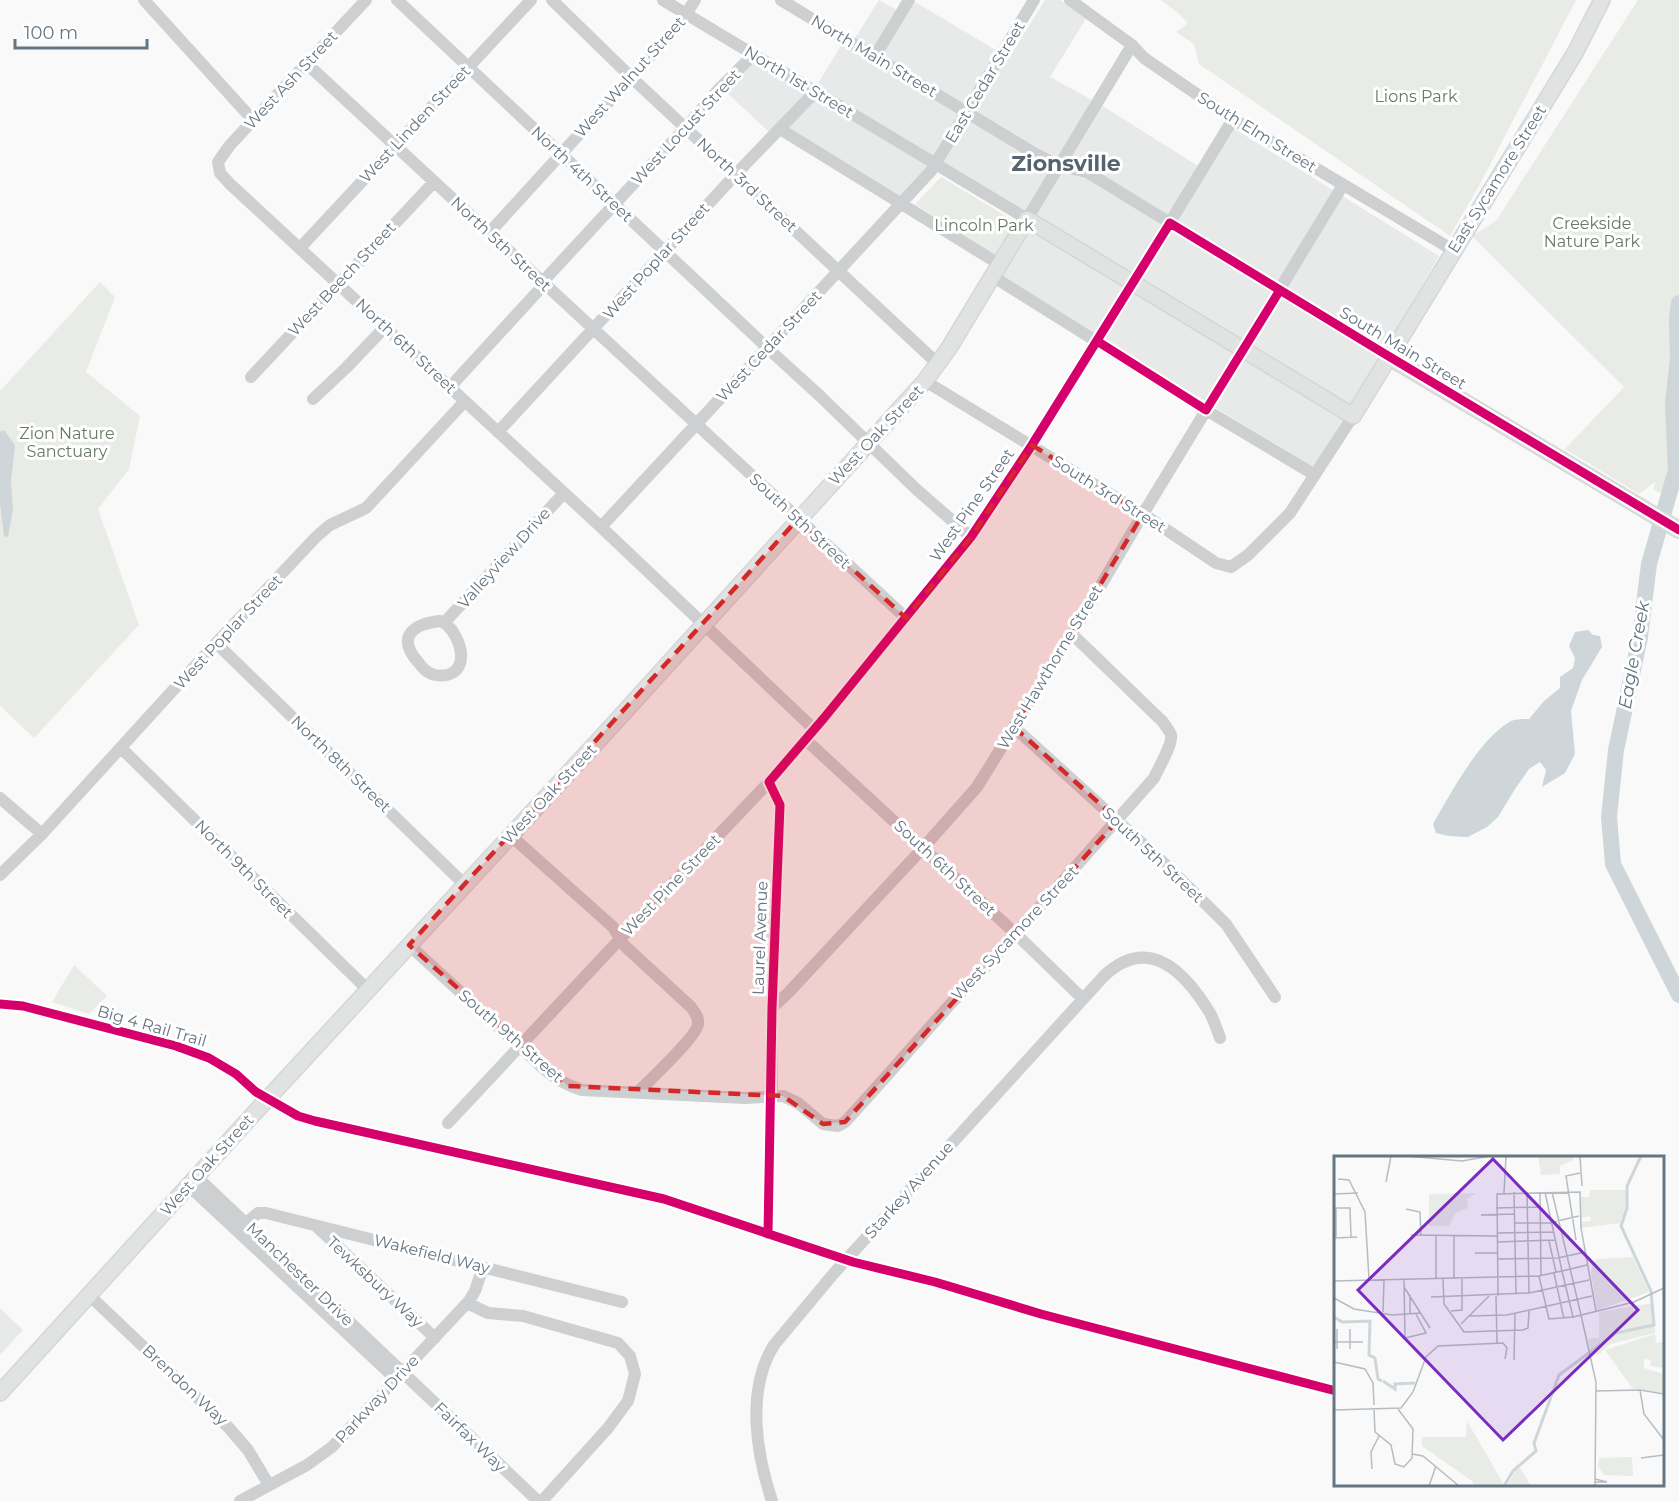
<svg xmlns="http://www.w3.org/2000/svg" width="1679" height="1501" font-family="Montserrat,sans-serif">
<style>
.built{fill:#e8e9e9}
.green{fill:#e8ebe6}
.water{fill:#ced6d9}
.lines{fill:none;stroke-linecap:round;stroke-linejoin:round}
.river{stroke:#ced6d9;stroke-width:16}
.major-casing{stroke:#d5d6d7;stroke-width:18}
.minor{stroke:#cecfd0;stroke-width:12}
.major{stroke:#e1e2e2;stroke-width:15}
.cycleway-casing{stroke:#fff;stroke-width:13}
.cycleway{stroke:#d6006c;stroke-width:9}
.marked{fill:#d62828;fill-opacity:0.2;stroke:#d62828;stroke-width:4.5;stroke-dasharray:12 8;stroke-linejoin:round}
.labels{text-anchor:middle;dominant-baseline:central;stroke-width:6;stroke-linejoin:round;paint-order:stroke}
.street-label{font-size:16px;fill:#657683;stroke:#fff}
.park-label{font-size:16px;fill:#687a64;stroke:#fff}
.water-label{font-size:18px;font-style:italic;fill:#60757c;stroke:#fff}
.district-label{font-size:22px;font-weight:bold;fill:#57646e;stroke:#fff}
.inset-river{fill:none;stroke:#ced6d9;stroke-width:3}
.inset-road{fill:none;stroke:#b5bdc3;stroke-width:1.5}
.view{fill:#7b2cbf;fill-opacity:0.15;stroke:#7b2cbf;stroke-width:3}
.inset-edge{fill:none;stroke:#657683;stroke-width:3}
</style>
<rect width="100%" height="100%" fill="#f9f9f9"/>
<path class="built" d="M 879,0 L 906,15 L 915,2 L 1009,58 L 1045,0 L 1060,0 L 1087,17 L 1050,77 L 1101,105 L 1206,171 L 1233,128 L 1439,256 L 1314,468 L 1000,276 L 1035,220 L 932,161 L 901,197 L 779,123 L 769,132 L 724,90 L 757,52 L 817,85 L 842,44 L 849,48 Z
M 0,1308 L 23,1330 L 0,1355 Z"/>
<path class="green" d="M 1161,0 L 1576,0 L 1480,184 L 1450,236 L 1199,64 L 1194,44 L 1176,32 L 1188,23 L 1178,13 Z
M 1638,0 L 1679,0 L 1679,491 L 1660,493 L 1654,490 L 1655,482 L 1639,494 L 1565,449 L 1624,387 L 1472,236 L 1496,221 Z
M 941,177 L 1016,222 L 997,256 L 915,204 Z
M 100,282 L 115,297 L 86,372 L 140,416 L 129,469 L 98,509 L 139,625 L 34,738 L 0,706 L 0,391 Z
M 74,965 L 107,996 L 89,1014 L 52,1002 Z"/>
<path class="water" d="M 4,430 L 15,445 L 11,481 L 13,509 L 8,537 L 4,536 L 0,504 L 0,432 Z
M 1588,630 L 1593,635 L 1600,636 L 1602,647 L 1582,680 L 1571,711 L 1575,754 L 1565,773 L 1542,787 L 1546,770 L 1540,762 L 1529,769 L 1515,789 L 1498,817 L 1487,827 L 1468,837 L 1449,836 L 1436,833 L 1433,824 C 1451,793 1479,739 1511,721 C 1516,719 1523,719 1529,719 L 1544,701 L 1560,688 L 1560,677 L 1573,668 L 1575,658 L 1569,646 L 1575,632 Z"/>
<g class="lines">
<path class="river" d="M 1679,303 L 1677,318 L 1678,358 L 1673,404 L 1676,470 L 1649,564 L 1640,637 L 1616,750 L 1609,817 L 1613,864 L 1679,995"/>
<defs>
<path id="major" d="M 1389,357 L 1679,530
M 0,1393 L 248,1120 L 608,730 L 925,381 L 949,348 L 1027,219 L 1353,416 L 1575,53 L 1602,0"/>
</defs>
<use href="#major" class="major-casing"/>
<path class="minor" d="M 144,0 L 253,120
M 366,0 L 230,145 L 218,162 L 220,173 L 230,184 L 601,527 L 814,729
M 397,0 L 774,354 L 820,396 L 916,489 L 971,537
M 552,0 L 632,78 L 938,364
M 663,0 L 1027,219 L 1132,45
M 781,0 L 1032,152 L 1059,166 L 1087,172 L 1389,357
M 1070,0 L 1132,45 L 1144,58 L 1233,119 L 1453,250
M 875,56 L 909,0
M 307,64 L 906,618
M 780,129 L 999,264
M 489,233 L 679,25 L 695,0
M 300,248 L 531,0
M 992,276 L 1206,410 L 1315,475
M 251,377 L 434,182
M 925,381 L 1143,514 L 1216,563 L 1231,567 L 1248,555 L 1290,513 L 1353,416
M 450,387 L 539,290 L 548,276 L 686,127 L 720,88 L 753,55
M 313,399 L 346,368 L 385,327
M 498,432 L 736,174 L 815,92
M 601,527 L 931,171 L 1034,0
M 440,621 C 441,621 448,625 448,626 C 459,636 470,666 450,674 C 446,676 436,676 432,674 C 427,673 421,666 418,662 C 396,637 413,624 440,621 Z
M 444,623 L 564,493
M 216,643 L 465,885
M 1014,727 L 1166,865 L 1226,924 L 1275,997
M 806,740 L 1016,934 L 1083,999
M 121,748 L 368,990
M 769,782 L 780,805 L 772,1008 L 772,1097
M 0,798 L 42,834
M 510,835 L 613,927 L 623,944 L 627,948 L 691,1007 C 695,1013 699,1017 698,1024 C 697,1036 648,1082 637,1093
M 0,875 L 42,834 L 216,643 L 317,536 L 330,525 L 366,508 L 465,401
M 409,945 L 543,1068 C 555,1079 566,1085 582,1090 L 744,1098 L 783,1096 L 798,1103 L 823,1124 L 838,1126 L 845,1122 L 875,1089 L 945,1010 L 1016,934 L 1154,778 C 1158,769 1173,744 1171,735 C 1170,731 1165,726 1163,722 L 1072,634
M 772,1008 L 789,992 L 923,848 L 977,787 L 1072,634 L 1143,514 L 1343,185
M 448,1123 L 620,939 L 769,782 L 824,718 L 971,537 L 1032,445 L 1127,293 L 1233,119
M 197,1177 L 538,1501
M 189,1186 L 396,1379
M 246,1223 L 258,1213 L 266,1213 L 622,1302
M 316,1226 L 435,1338
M 89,1295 L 229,1428 L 248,1450 L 269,1485
M 467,1303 L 488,1313 L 523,1316 L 618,1343 L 630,1356 L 635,1374 L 628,1401 L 608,1428 L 542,1501
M 240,1501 L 307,1465 L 332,1447 L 469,1301 L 475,1291 L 483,1267
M 772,1501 C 756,1453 746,1390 774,1345 L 835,1272 L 1104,976 C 1149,934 1185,972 1210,1013 C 1214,1020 1217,1030 1220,1038"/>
<use href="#major" class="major"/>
<defs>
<path id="cycleway" d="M 1097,341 L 1206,410 L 1280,290
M 0,1004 L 23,1006 L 176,1046 L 209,1058 L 236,1074 L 256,1092 L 298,1116 L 315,1121 L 664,1199 L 853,1262 L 935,1282 L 1041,1314 L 1336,1391
M 768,1234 L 772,1008 L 780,805 L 769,782 L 824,718 L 971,537 L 1032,445 L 1170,223 L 1380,351 L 1679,530"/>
</defs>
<use href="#cycleway" class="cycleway-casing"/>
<use href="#cycleway" class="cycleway"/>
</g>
<path class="marked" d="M 1032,445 L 1143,514 L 1014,727 L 1118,820 L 845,1122 L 823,1124 L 783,1096 L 568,1086 L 409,945 L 798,519 L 906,618 L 971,537 Z"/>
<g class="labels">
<g class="street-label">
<text transform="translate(874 56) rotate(31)">North Main Street</text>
<text transform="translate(630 77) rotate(-48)">West Walnut Street</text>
<text transform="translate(291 80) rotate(-47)">West Ash Street</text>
<text transform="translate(799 82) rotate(31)">North 1st Street</text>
<text transform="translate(985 82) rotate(-59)">East Cedar Street</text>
<text transform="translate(415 124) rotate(-47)">West Linden Street</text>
<text transform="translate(686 127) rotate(-47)">West Locust Street</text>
<text transform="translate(1257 132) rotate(32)">South Elm Street</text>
<text transform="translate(582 174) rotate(43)">North 4th Street</text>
<text transform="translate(1497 179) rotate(-58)">East Sycamore Street</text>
<text transform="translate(747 185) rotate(43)">North 3rd Street</text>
<text transform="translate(501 244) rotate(43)">North 5th Street</text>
<text transform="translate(656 261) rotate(-48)">West Poplar Street</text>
<text transform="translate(342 279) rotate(-47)">West Beech Street</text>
<text transform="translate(406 346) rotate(43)">North 6th Street</text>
<text transform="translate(769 346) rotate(-47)">West Cedar Street</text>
<text transform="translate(1403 348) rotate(31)">South Main Street</text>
<text transform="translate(876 435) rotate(-47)">West Oak Street</text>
<text transform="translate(1109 494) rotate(32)">South 3rd Street</text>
<text transform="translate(972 505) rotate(-55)">West Pine Street</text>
<text transform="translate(800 521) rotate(43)">South 5th Street</text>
<text transform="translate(504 558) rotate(-48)">Valleyview Drive</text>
<text transform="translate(228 632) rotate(-47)">West Poplar Street</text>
<text transform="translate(1050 667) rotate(-59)">West Hawthorne Street</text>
<text transform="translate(341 764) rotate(44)">North 8th Street</text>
<text transform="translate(549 794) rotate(-47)">West Oak Street</text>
<text transform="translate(1153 855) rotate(43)">South 5th Street</text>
<text transform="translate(945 868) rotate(43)">South 6th Street</text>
<text transform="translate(244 869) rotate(45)">North 9th Street</text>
<text transform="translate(671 885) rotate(-46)">West Pine Street</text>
<text transform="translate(1015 933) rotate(-47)">West Sycamore Street</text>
<text transform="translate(760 938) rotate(-88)">Laurel Avenue</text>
<text transform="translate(152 1026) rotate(16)">Big 4 Rail Trail</text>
<text transform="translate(511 1036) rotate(41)">South 9th Street</text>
<text transform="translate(207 1165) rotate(-48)">West Oak Street</text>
<text transform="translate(909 1190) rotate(-48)">Starkey Avenue</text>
<text transform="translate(432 1254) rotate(14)">Wakefield Way</text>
<text transform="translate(300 1274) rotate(44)">Manchester Drive</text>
<text transform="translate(375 1282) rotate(43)">Tewksbury Way</text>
<text transform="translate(185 1385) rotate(43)">Brendon Way</text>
<text transform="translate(377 1399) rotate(-47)">Parkway Drive</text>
<text transform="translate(470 1437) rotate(44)">Fairfax Way</text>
</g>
<g class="park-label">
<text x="1416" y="96">Lions Park</text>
<text x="1592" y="223">Creekside<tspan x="1592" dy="18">Nature Park</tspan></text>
<text x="984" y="225">Lincoln Park</text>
<text x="67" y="433">Zion Nature<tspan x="67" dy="18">Sanctuary</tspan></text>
</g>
<g class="water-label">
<text transform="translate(1634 655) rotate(-80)">Eagle Creek</text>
</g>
<g class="district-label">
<text x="1066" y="163">Zionsville</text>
</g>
</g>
<g transform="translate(1334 1156)">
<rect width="330" height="330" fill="#f9f9f9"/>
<path d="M 204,0 L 239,0 L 239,4 L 226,10 L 226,18 L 207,19 ZM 256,34 L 291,34 L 293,46 L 286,67 L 247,72 L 247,66 L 257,65 L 256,60 L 246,62 L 247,41 L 255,41 ZM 142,37 L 133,43 L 134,52 L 121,57 L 115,70 L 95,70 L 95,38 ZM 299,101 L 315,136 L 263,154 L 257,117 L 259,107 L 263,103 ZM 319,147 L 321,177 L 276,188 L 263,200 L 256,193 L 254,183 L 265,182 L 265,156 ZM 321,178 L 322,187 L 330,186 L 330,212 L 316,210 L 317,204 L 310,203 L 310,212 L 330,218 L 330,237 L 298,232 L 271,194 ZM 133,265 L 169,327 L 168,330 L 139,330 L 139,326 L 88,290 L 88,281 L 132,281 ZM 298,301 L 299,320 L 270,319 L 264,310 L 265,302 ZM 186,312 L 197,330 L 173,330 L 182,314 Z" fill="#e8ebe6"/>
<path class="inset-river" d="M 0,161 L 8,166 L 36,165 L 35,199 L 41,202 L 44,223 L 48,225M 49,225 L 61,233 L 61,228 L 81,227M 170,330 L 179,315 L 202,295 L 200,287 L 225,219 L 282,177 L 320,169 L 317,135 L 287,70 L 293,52 L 293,30 L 307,0"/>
<path class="inset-road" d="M 72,0 L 128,5 L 156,0M 246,0 L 248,30M 4,23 L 15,24 L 31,56 L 35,123M 52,26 L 57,0M 180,36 L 182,138M 193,36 L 195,137M 206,36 L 207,119M 211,36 L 228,115 L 253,109M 218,36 L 247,159M 170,37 L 172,0M 0,38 L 24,37M 0,52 L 16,52 L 17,81M 2,52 L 2,81M 162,52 L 207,51M 72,53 L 86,56 L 87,80M 147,59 L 180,58M 180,67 L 215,67 L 245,60M 163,77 L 219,76M 77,79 L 163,80M 0,82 L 23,81M 242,84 L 232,20 L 246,17M 215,85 L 222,116M 163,86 L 221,84M 141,97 L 163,97M 163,103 L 224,102 L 251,96M 220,117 L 230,163M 205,120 L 215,163 L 239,161M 102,122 L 102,79M 120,122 L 120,79M 109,123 L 110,148 L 130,176 L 189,174 L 194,172 L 195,155M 70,124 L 71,182 L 92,177 L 82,158M 0,125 L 205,120 L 228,115 L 239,161 L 300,146 L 330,132M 70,131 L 96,172M 76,139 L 76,158M 162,140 L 163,187M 164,140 L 163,38 L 246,36 L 247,72 L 262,155M 97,141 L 195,137 L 255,124M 0,142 L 20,153 L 58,159 L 87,157M 117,155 L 128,154 L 128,122M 49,156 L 50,124M 247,159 L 262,226 L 261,330M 135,160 L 173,159 L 258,140M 127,168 L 155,140M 0,186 L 29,186M 3,193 L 3,173M 16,193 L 16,173M 180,204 L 181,157M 0,206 L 31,213 L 39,227 L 40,249M 306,234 L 310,258 L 330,284M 262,235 L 306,234 L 330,238M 40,253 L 41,276 L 57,289 L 61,308 L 70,311 L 78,302 L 79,273 L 64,253M 0,254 L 67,252 L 79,236 L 92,201 L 104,190 L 169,187 L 173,192 L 171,203M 78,298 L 89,300 L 125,330M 307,302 L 330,299M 38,313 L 37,296 L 45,280M 261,323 L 273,326 L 261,326M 95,330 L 102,310"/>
<path class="view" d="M 159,3 L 304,154 L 169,284 L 24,134 Z"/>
<rect width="330" height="330" class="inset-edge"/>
</g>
<path d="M15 39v9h132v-9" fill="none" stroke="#657683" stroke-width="3"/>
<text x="24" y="39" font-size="18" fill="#657683" stroke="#ffffff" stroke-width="4.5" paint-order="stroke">100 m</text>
</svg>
